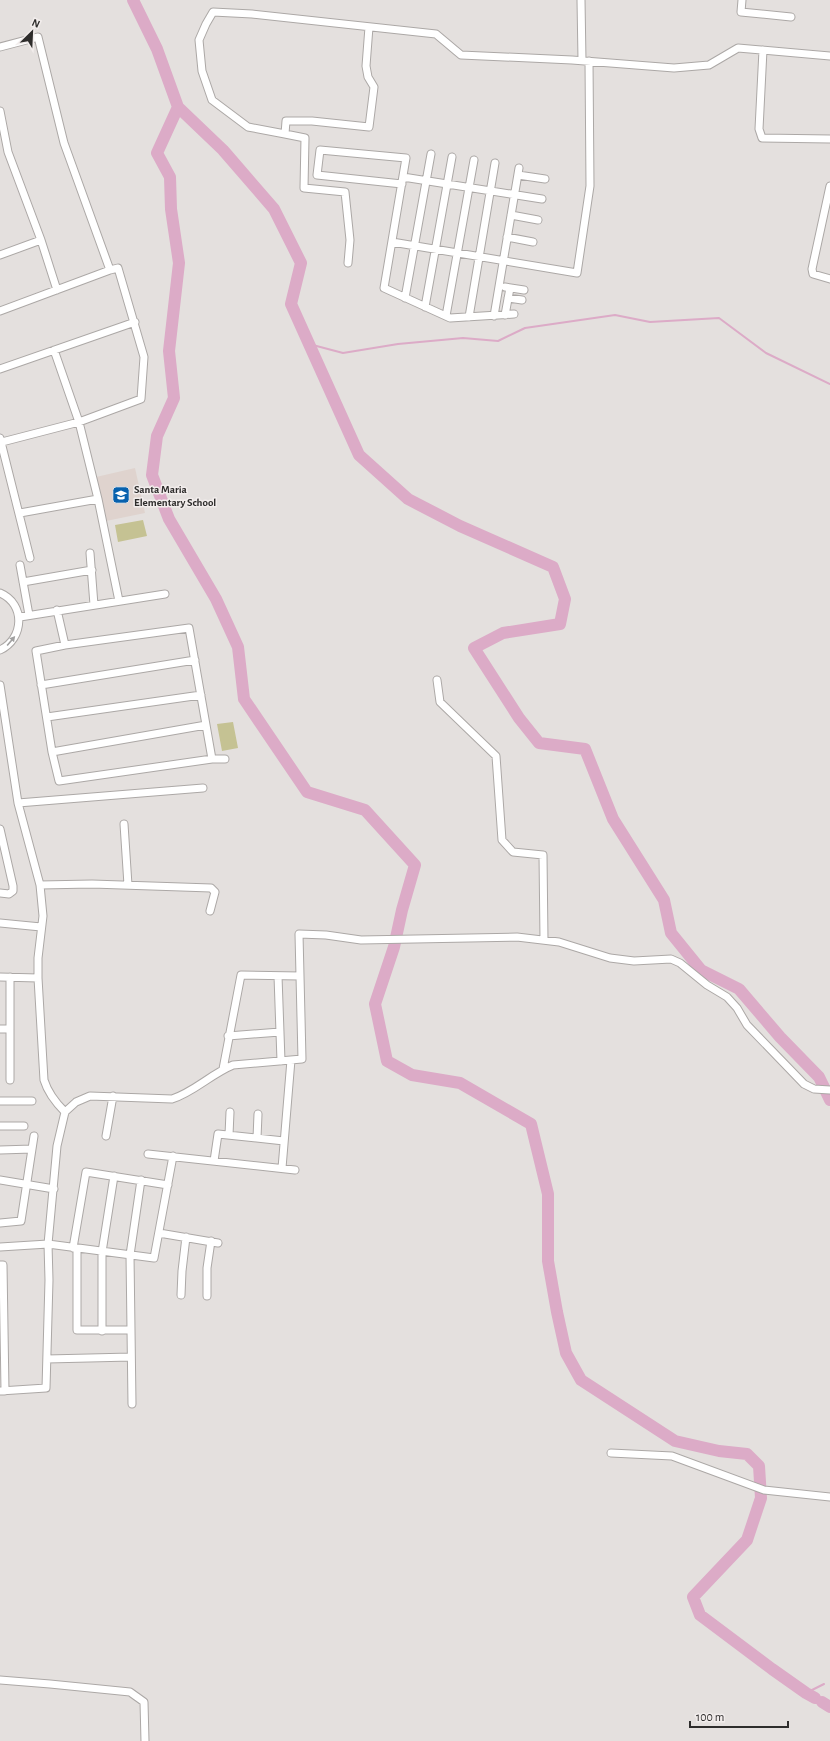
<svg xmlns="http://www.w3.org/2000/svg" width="830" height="1741" font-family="'Alegreya Sans',sans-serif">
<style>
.built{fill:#dfd3ce}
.pitch{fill:#c5c293}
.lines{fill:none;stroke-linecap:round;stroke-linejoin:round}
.stream{stroke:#dcabc7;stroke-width:2}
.river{stroke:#dcabc7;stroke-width:12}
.street-casing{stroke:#aca8a6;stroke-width:9}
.street{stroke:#fff;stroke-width:7}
.oneway{fill:#a1a0a0}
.labels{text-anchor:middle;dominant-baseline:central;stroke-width:3;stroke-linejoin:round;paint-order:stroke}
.poi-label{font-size:11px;font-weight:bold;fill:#2e2d2c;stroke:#f2edec;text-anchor:start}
</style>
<rect width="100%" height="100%" fill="#e4e0de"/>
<path class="built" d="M 135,468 L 145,513 L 106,521 L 96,477 Z"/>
<path class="pitch" d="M 143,520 L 147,536 L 118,542 L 115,525 Z
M 233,722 L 238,748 L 222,751 L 217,724 Z"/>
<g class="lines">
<path class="stream" d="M 309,344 L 343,353 L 398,344 L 463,338 L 498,341 L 525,328 L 615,315 L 650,322 L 719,318 L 766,353 L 830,384
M 806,1693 L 824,1684"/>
<path class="river" d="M 133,0 L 157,49 L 178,107 L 223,150 L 274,209 L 301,263 L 291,304 L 359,455 L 408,499 L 460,526 L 553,567 L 565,599 L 560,624 L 503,633 L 474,648 L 519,718 L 539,743 L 585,749 L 613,819 L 664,900 L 671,933 L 701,970 L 739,989 L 780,1037 L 819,1077 L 830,1100
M 178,107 L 157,153 L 170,177 L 171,209 L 179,263 L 169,351 L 174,398 L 157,436 L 152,475 L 169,519 L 216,599 L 238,647 L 244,699 L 307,792 L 365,810 L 415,865 L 402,910 L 394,947 L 375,1004 L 387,1061 L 412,1075 L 460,1083 L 531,1124 L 548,1194 L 548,1261 L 557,1312 L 566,1353 L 581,1380 L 675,1441 L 719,1451 L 747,1454 L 759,1466 L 761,1498 L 747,1540 L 693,1597 L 700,1615 L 772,1669 L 806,1693 L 815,1698
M 822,1702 L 830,1707"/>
<defs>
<path id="street" d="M 581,0 L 582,60
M 742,0 L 741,12 L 791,17
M 0,47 L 38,37 L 64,143 L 110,270 L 118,268 L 144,357 L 141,399 L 79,422 L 2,442
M 763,50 L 759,129 L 762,138 L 830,139
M 0,111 L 8,152 L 41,240 L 57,290
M 285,134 L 248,127 L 212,100 L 202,71 L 199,40 L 206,24 L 213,12 L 252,14 L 436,34 L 461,55 L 572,60 L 674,68 L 709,65 L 738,48 L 830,56
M 518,175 L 545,179
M 403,177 L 542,199
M 402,184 L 317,175 L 320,150 L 406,158 L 384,288 L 450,318 L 514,314
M 830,186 L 812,269 L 813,274 L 830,279
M 511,215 L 538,220
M 507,237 L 533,242
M 392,242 L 577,273 L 590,186 L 589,61
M 0,255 L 41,240
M 348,263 L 350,240 L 345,192 L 304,188 L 305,138 L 285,134 L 286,121 L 312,121 L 369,127 L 374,87 L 368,77 L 366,66 L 369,27
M 505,287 L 524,290
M 405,298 L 431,154
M 508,298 L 522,300
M 425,307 L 452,157
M 0,311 L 110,270
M 505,315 L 510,288
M 446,316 L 474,160
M 494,316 L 519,168
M 469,317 L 495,163
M 54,350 L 79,422 L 98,499 L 119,601
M 0,369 L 135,322
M 0,438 L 30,558
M 20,513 L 98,499
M 90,553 L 94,605
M 20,565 L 29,615
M 23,582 L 92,570
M 0,593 C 26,604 24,639 0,650
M 57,610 L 65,645
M 20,617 L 165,594
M 437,680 L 440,702 L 496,756 L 502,840 L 513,852 L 543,855 L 544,940
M 0,685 L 18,803 L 40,885 L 43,916 L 38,958 L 38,978 L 44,1080 C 48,1093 55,1102 65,1112
M 41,685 L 195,660
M 47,717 L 201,695
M 52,752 L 206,725
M 212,759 L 189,628 L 65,645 L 36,651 L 52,752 L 59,781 L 212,759 L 225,759
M 18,803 L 203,788
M 124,824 L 128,885
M 0,829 L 13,886 L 13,891 L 9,894 L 0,893
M 40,885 L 92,884 L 211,888 L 215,892 L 210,911
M 0,923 L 41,927
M 278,976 L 281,1061
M 0,977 L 38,978
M 10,977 L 10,1080
M 0,1029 L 10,1029
M 228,1036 L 280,1032
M 223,1069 L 241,975 L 300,976
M 0,1101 L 32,1101
M 0,1126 L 24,1126
M 229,1135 L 230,1112
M 106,1136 L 113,1096
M 257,1138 L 258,1114
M 32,1149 L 34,1136
M 0,1150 L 32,1149 L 21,1221 L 0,1223
M 148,1154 L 295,1170
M 214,1161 L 218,1134 L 284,1141
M 282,1168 L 291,1060
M 0,1180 L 54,1189
M 159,1233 L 218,1243
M 0,1247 L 48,1244 L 154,1258 L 173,1156
M 73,1248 L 86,1172 L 168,1185
M 77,1249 L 77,1330 L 131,1330
M 0,1265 L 3,1265 L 5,1391
M 181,1295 L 182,1271 L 186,1237
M 207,1296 L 207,1268 L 211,1241
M 102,1331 L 102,1252 L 114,1176
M 47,1359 L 131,1357
M 0,1391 L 46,1388 L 49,1280 L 48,1244 L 57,1146 L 65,1112 L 76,1102 L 90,1096 L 172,1099 C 194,1092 211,1074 233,1065 L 302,1059 L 299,934 L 326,935 L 361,940 L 517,937 L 559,942 L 610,958 L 634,961 L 671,959 L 680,963 L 707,985 L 727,997 L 737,1008 L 747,1025 L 804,1084 L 814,1089 L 830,1090
M 132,1404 L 130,1255 L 141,1180
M 611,1453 L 672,1456 L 764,1490 L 830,1497
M 0,1680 L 50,1684 L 130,1692 L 144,1702 L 145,1741"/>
</defs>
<use href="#street" class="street-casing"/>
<use href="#street" class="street"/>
</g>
<defs><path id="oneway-solid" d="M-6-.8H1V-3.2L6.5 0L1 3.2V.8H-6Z"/></defs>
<use class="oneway" href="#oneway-solid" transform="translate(11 641) rotate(-50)"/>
<defs>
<symbol id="school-square" viewBox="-11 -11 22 22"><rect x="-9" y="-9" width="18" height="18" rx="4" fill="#0761ae" stroke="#f2edec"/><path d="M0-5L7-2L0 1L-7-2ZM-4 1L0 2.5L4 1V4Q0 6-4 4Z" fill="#fff"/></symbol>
</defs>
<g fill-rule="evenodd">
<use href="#school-square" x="111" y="485" width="20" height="20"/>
</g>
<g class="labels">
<g class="poi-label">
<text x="134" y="489">Santa Maria<tspan x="134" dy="13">Elementary School</tspan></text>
</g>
</g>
<g transform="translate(32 32) rotate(24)" stroke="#f2edec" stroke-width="3" paint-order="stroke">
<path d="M0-3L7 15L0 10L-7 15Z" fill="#2e2d2c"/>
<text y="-6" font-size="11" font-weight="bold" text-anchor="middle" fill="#2e2d2c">N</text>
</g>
<path d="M690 1721v6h98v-6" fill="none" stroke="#2e2d2c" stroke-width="2"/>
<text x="696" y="1721" font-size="12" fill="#2e2d2c" stroke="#f2edec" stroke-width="3" paint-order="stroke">100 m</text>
</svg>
